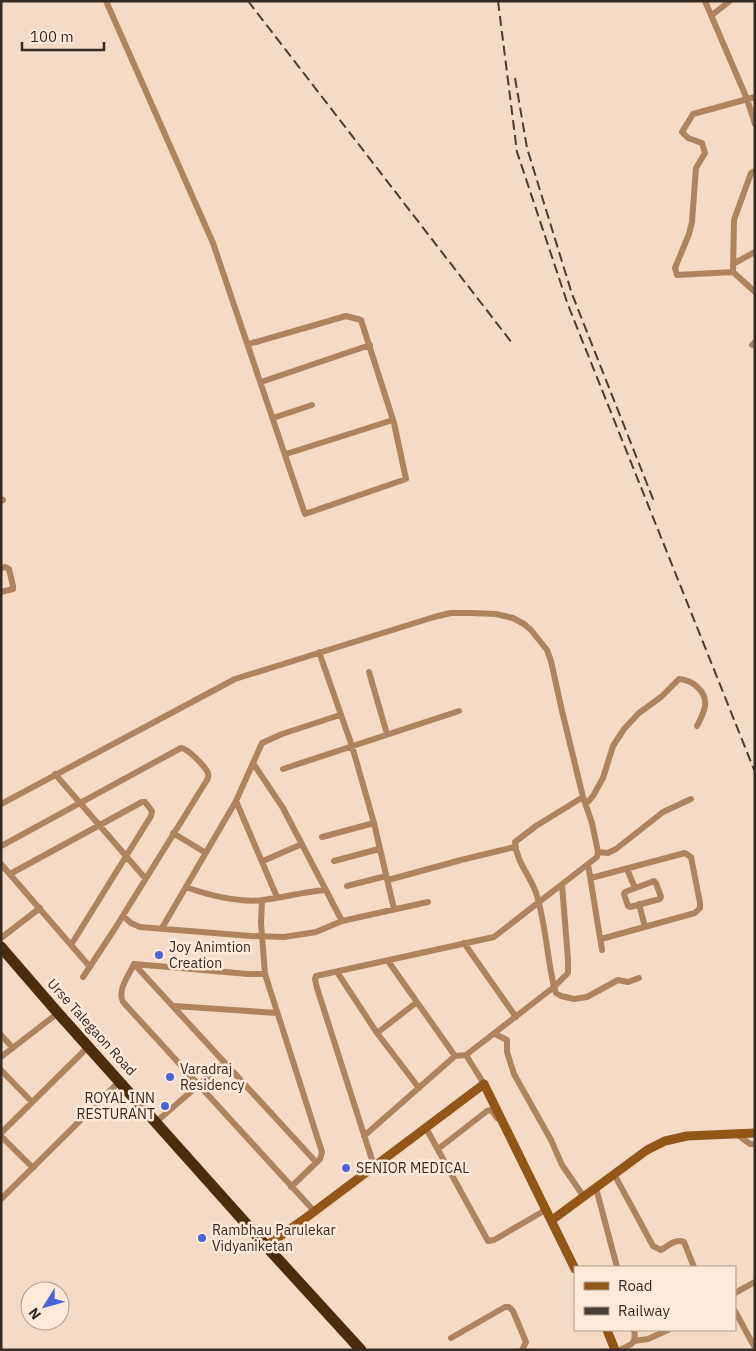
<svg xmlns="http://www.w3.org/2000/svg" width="756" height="1351" font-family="'IBM Plex Sans',sans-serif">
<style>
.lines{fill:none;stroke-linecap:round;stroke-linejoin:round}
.street{stroke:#ae8460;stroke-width:6}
.secondary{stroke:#925617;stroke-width:9}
.highway{stroke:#4b2c0d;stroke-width:11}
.rail{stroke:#493e34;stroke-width:2;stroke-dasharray:10 5;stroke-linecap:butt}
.poi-dot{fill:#4d63d8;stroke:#ffe9d8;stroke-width:2}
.labels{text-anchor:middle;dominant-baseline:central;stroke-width:5;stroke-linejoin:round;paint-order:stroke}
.poi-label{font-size:14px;fill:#352b23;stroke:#ffe9d8;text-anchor:start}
.street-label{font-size:14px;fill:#352b23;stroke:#ffe9d8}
</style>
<rect width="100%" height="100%" fill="#f5dbc5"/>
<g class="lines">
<path class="street" d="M 106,1 L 213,243 L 305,514 L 406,479 L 394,423 L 361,320 L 346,316 L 249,344
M 705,1 L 747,99 L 755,124
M 712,15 L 730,1
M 755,171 L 751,173 L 734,220 L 733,272 L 755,292
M 733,264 L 755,252
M 733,272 L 677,275 L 675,268 L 689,234 L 692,222 L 696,168 L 705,153 L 702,143 L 688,138 L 682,132 L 693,114 L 755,97
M 752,345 L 755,342
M 261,382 L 370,345
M 273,418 L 312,405
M 286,454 L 393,420
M 1,501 L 3,500
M 1,568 L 5,567 L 9,569 L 13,586 L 13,589 L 1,592
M 319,652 L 352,746 L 374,823 L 394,909
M 369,672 L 387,734
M 253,763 L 283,808 L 342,921
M 283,769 L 459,711
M 55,774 L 145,878
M 583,797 L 536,826 L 515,842 C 516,863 532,877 537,896 C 546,926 547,957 554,987 L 556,993 L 561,996 L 574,999 L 587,997 L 618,980 L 628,982 L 639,978
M 236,801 L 277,897
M 1,804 L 235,679 L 434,617 L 451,613 L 471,613 L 496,614 L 513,618 L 524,624 L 531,630 L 547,650 L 551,661 L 562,711 L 583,797 L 592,823 L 598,852 L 597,857 L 494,937 L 316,976 L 315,979 L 317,988 L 374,1166
M 586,804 L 593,796 L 603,778 L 613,746 L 624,729 L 639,713 L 661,697 L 679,679 C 693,680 707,692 705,706 C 704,713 700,720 697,726
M 173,833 L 206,853
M 322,837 L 374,823
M 1,846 L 181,748 C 187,748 205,766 208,773 C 209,777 208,777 207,780 L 114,930 L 83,977
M 598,852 L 608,853 L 616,849 L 663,812 L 691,799
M 263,861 L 302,844
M 334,861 L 379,849
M 1,864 L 90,967
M 588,864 L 602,950
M 627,869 L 635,888
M 10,874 L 142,802 L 145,802 L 152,811 L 151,816 L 71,945
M 591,878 L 685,853 L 691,857 L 700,903 L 700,908 L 695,913 L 601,939
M 388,880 L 461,860 L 515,847
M 654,881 L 656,883 L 661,897 L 660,899 L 630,907 L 628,906 L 624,894 L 625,892 Z
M 347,886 L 386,876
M 186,887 C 207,895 240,903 263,900 C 284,897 304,892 325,890
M 262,900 L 261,923 L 265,974 L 322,1152 L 320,1159 L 291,1187
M 639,904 L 645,927
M 123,916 L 131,923 L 140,927 L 251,936 L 284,937 L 316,932 L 342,921 L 428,902
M 162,928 L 236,801 L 262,743 L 282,734 L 340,715
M 1,938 L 40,908
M 464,943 L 516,1017
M 388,961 L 455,1056
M 134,964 L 316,1162
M 337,972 L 377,1033 L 419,1088
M 265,974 L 248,974 L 134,964 C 129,975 117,990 123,1002 L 315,1212
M 174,1006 L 277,1013
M 377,1033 L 417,1002
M 495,1034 L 507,1040 L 507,1052 L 514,1074 L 551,1140 L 562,1165 L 584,1197
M 1,1035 L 13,1048
M 466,1055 L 484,1084
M 1,1057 L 58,1013
M 1,1070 L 32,1102
M 156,1122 L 224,1063
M 426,1128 L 488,1241 L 494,1240 L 542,1212 L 546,1207
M 1,1133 L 88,1047
M 738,1135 L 750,1144 L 755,1144
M 1,1136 L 33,1168
M 364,1136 L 455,1056 L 466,1055 L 554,987 L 568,973 L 568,959 L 562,885
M 438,1149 L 487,1111 L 491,1110 L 497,1118
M 614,1174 L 653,1246 L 661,1250 C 668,1246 676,1238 684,1242 L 694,1267
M 596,1188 L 617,1267
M 1,1199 L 120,1081
M 735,1293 L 755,1282
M 735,1311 L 754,1346
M 451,1338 L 505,1307 L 509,1307 L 513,1311 L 526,1342 L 522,1350
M 634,1341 L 648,1339 L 668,1330
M 620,1350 C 631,1345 637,1343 634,1330"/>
<path class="secondary" d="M 552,1220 L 647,1150 L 665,1141 L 687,1136 L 755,1133
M 266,1246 L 303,1220 L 484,1084 L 575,1269
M 607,1330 L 615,1350"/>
<path class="highway" d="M 1,947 L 58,1013 L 266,1246 L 361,1350"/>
<path class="rail" d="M 248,1 L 512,343
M 498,1 L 517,152 L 568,305 L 755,772
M 515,78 L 527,148 L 572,294 L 655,504"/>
</g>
<g class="poi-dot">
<circle cx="159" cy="955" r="5"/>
<circle cx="170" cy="1077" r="5"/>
<circle cx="165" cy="1106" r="5"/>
<circle cx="346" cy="1168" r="5"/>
<circle cx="202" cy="1238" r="5"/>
</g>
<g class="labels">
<g class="poi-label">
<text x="169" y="947">Joy Animtion<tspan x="169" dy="16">Creation</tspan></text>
<text x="180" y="1069">Varadraj<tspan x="180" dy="16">Residency</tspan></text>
<text x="155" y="1098" text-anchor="end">ROYAL INN<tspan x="155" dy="16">RESTURANT</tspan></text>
<text x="356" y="1168">SENIOR MEDICAL</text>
<text x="212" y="1230">Rambhau Parulekar<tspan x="212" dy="16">Vidyaniketan</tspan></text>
</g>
<g class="street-label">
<text transform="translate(92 1027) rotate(48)">Urse Talegaon Road</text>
</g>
</g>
<rect width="756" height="1351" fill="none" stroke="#352b23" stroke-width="5"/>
<rect x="574" y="1266" width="162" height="65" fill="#ffe9d8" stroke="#ae9d90"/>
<rect x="584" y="1282" width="25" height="8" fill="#925617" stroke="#ae9d90"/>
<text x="618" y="1291" font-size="15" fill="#352b23">Road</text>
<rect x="584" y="1307" width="25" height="8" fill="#493e34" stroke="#ae9d90"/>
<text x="618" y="1316" font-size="15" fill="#352b23">Railway</text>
<g transform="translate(45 1306) rotate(233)"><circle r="24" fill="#ffe9d8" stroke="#ae9d90"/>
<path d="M0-4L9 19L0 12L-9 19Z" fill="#4d63d8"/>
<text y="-8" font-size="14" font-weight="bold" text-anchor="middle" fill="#352b23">N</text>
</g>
<path d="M22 42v8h82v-8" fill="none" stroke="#352b23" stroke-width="2.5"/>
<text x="30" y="42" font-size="15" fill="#352b23" stroke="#ffe9d8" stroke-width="4" paint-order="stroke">100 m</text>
</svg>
